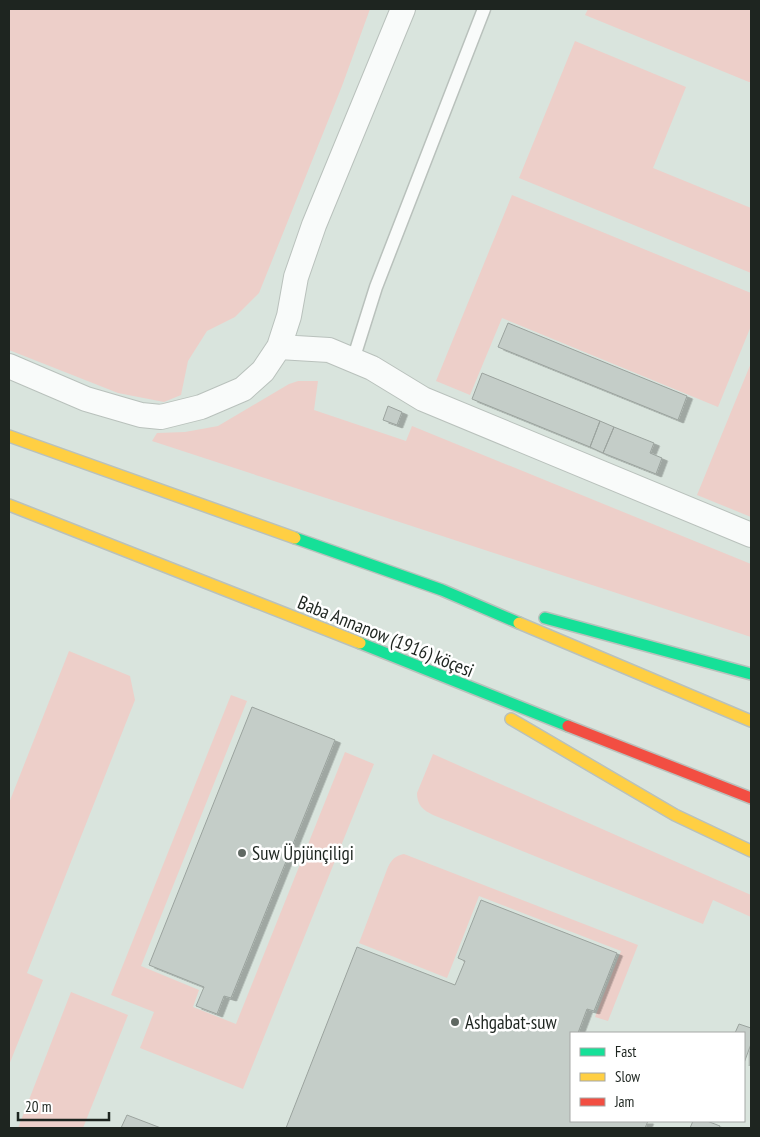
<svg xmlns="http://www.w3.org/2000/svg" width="760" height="1137" font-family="'PT Sans Narrow',sans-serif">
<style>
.green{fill:#edcfc9}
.building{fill:#c4cdc8;stroke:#9ba39e;filter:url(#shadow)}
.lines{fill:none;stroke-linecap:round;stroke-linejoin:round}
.lane-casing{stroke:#b9c1bc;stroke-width:15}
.street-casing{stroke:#b9c1bc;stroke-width:26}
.fast-casing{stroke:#b9c1bc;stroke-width:14}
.slow-casing{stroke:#b9c1bc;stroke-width:14}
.jam-casing{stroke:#b9c1bc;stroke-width:14}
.lane{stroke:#f9fbfa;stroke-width:12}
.street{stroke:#f9fbfa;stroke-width:24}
.fast{stroke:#16e098;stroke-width:11}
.slow{stroke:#ffcf43;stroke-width:11}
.jam{stroke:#f24e42;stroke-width:11}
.poi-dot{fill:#5f6862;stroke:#fff;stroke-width:2}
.labels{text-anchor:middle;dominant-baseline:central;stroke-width:5;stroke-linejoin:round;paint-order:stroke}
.street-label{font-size:19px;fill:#1e2520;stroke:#fff}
.poi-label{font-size:19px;fill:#1e2520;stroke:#fff;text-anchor:start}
</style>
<defs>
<filter id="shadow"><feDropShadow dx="5.5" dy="3" stdDeviation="0" flood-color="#0004"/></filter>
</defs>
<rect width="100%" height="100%" fill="#d9e4dd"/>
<path class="green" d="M 9,9 L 370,9 L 342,86 L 259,293 L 235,317 L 207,331 L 188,361 L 181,395 L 164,402 L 118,393 L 9,350 Z
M 588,9 L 751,9 L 751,82 L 749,82 L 585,15 Z
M 575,41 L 686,87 L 653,168 L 751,208 L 751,273 L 519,178 Z
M 512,195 L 751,293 L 751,326 L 718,407 L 502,318 L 470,395 L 436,381 Z
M 751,363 L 751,517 L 697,495 Z
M 298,381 L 318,381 L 314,410 L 406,441 L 412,426 L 751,564 L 751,637 L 152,441 L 157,433 L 185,432 L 218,426 L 289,384 Z
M 69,651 L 130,676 L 135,700 L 27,973 L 43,980 L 9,1065 L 9,803 Z
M 231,695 L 247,701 L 141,966 L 199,990 L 193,1007 L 236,1024 L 345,752 L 374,764 L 243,1089 L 140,1048 L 154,1012 L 111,995 Z
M 433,754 L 751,895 L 751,917 L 713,900 L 703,924 L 433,815 C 423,810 417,805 417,793 Z
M 404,854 L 638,945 L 608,1021 L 595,1017 L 621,951 L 479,896 L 447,978 L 359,943 L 388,867 C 392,859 395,856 404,854 Z
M 71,992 L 128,1015 L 83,1128 L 18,1128 Z"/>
<path class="building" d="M 508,323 L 687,396 L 678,420 L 498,347 Z
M 482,373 L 600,421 L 590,447 L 472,399 Z
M 388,406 L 402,412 L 397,425 L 383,420 Z
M 600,421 L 614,427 L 603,453 L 590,447 Z
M 614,427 L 654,443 L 650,453 L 662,458 L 656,474 L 603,453 Z
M 252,707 L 335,740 L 231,998 L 224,996 L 217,1014 L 196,1006 L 204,987 L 149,965 Z
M 481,900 L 617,953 L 594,1011 L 587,1009 L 578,1033 L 571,1033 L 571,1121 L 648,1121 L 645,1128 L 286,1128 L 357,947 L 455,985 L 465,961 L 458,958 Z
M 739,1024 L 751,1028 L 751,1044 L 744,1063 L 744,1033 L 735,1033 Z
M 127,1115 L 161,1128 L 121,1128 Z
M 693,1121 L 707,1121 L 720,1126 L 719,1128 L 690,1128 Z"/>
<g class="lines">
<defs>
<path id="lane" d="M 353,360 L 376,287 L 484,9"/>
<path id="street" d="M 279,347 L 329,350 L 372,368 L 423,399 L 751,535
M 9,366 L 86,399 L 141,415 L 161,417 L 201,407 L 243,389 L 263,371 L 279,347 L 289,316 L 296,277 L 314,225 L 403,9"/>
<path id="fast" d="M 295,538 L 442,590 L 519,623
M 545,618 L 751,674
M 360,643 L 568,726"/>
<path id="slow" d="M 9,436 L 295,538
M 9,505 L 360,643
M 519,623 L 751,721
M 511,719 L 675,815 L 751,851"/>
<path id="jam" d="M 568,726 L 751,798"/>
</defs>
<use href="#lane" class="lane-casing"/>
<use href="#street" class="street-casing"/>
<use href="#fast" class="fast-casing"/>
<use href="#slow" class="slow-casing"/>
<use href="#jam" class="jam-casing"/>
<use href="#lane" class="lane"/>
<use href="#street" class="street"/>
<use href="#fast" class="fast"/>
<use href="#slow" class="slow"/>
<use href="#jam" class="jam"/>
</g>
<g class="poi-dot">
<circle cx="242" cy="853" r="5"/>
<circle cx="455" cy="1022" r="5"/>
</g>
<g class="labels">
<g class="street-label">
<text transform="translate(386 636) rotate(22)">Baba Annanow (1916) köçesi</text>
</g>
<g class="poi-label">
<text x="252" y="853">Suw Üpjünçiligi</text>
<text x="465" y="1022">Ashgabat-suw</text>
</g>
</g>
<rect width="760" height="1137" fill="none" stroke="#1e2520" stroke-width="20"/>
<rect x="570" y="1032" width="175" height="90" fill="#ffffff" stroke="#a5a8a6"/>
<rect x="580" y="1048" width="25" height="8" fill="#16e098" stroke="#a5a8a6"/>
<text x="615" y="1057" font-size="15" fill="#1e2520">Fast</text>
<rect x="580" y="1073" width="25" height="8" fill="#ffcf43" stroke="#a5a8a6"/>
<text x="615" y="1082" font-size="15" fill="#1e2520">Slow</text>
<rect x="580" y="1098" width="25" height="8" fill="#f24e42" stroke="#a5a8a6"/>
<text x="615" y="1107" font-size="15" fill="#1e2520">Jam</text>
<path d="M18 1112v8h91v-8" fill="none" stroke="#1e2520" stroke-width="2.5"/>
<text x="25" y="1112" font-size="15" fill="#1e2520" stroke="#ffffff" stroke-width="4" paint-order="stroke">20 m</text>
</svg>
